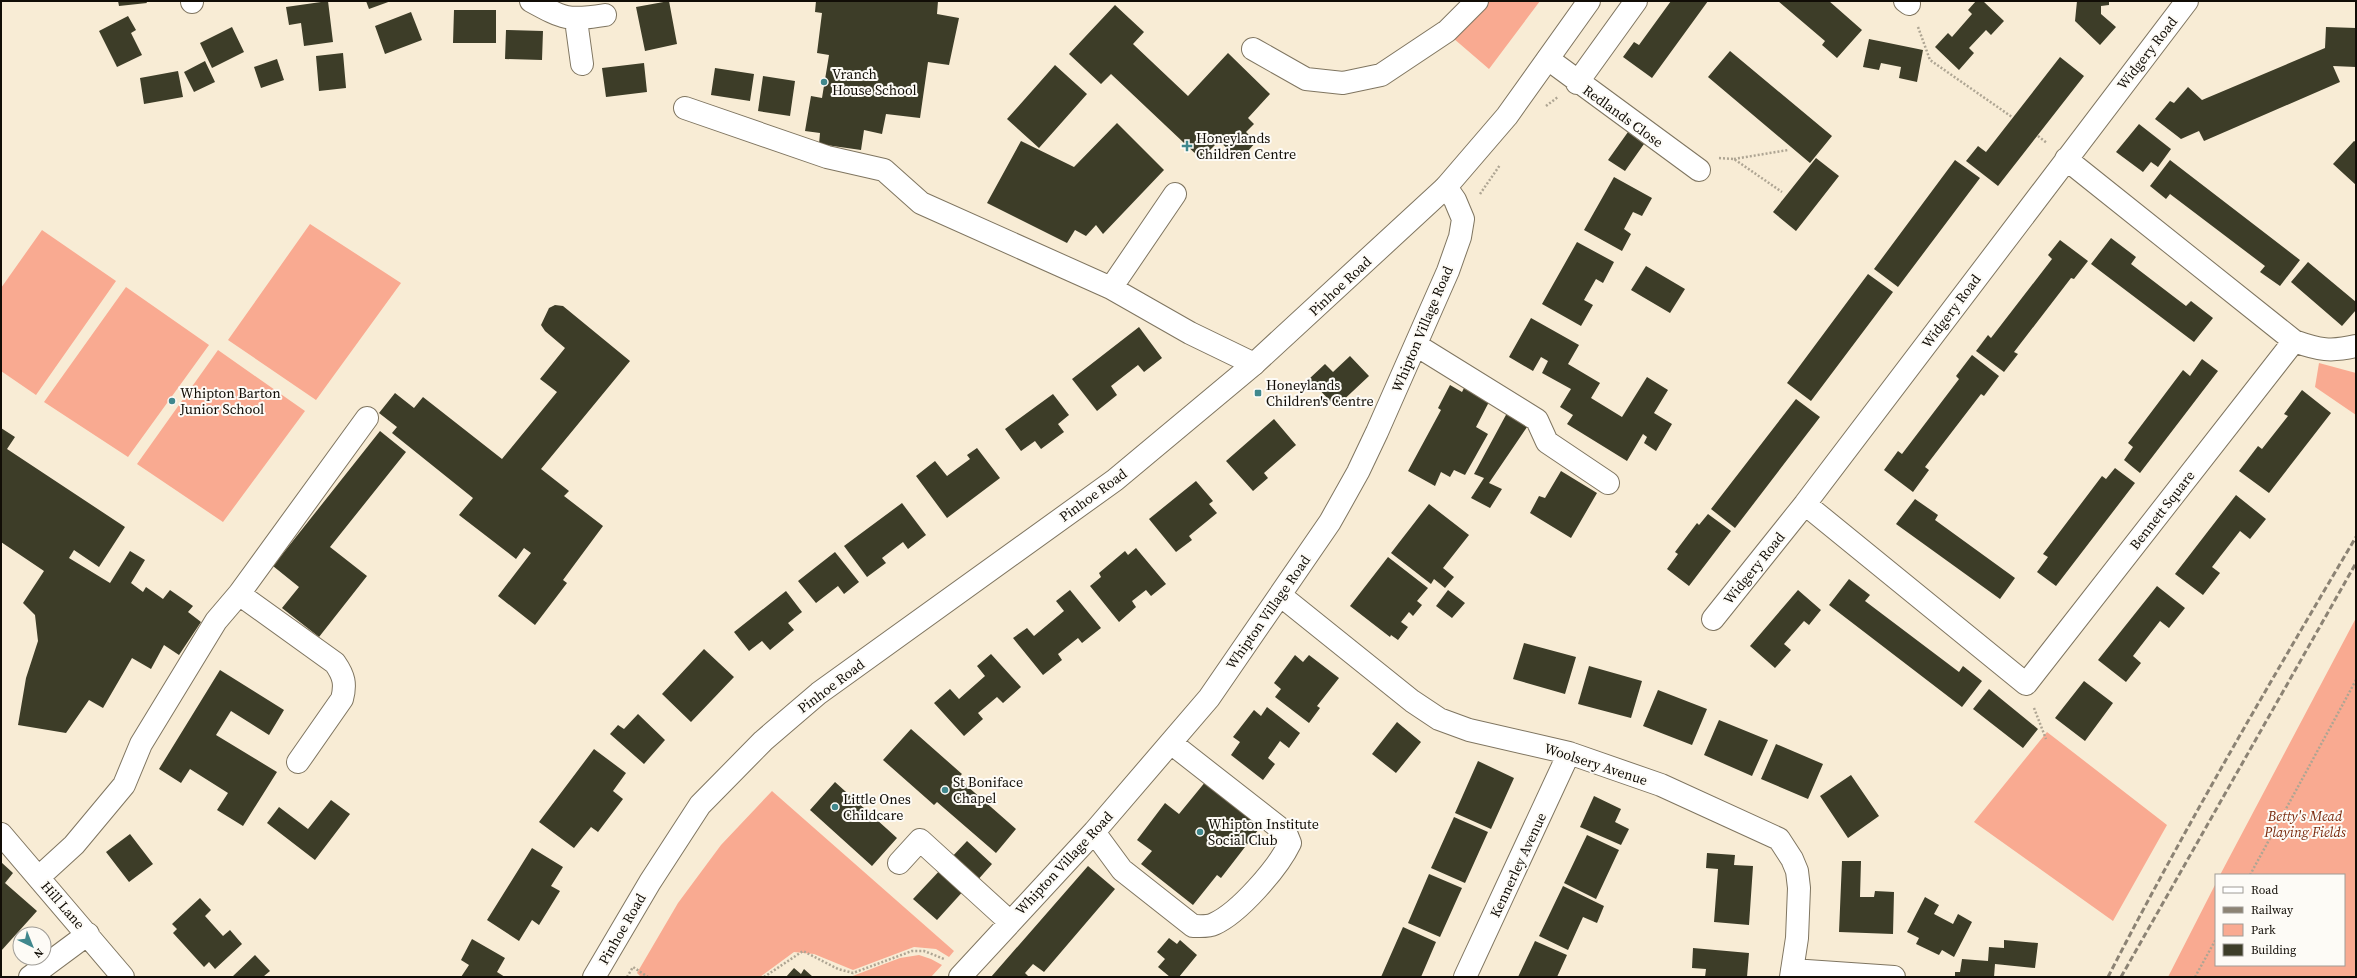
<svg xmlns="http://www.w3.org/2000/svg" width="2357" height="978" font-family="'Source Serif 4',serif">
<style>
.green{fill:#f9aa91}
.building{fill:#3d3d28}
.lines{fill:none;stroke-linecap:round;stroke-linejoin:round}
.minor-casing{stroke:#7f7560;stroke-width:24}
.major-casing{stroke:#7f7560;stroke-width:24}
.path{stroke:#aea593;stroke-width:2.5;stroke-dasharray:2 2;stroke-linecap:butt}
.minor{stroke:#fff;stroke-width:22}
.major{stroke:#fff;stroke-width:22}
.rail{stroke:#8c8374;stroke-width:3;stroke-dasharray:6 3;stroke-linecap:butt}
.poi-dot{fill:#40888d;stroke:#fdfbf6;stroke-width:1.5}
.labels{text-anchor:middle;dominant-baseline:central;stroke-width:4;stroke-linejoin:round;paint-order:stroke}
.street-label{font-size:14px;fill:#110d06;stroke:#fdfbf6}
.poi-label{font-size:14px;fill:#110d06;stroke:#fdfbf6;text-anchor:start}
.park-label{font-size:14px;font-style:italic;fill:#7b2c10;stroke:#fdfbf6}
</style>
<rect width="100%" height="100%" fill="#f8ecd5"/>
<path class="green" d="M 1488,1 L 1540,1 L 1489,69 L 1453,38 Z
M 310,224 L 401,283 L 316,400 L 228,340 Z
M 42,230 L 116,281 L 36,395 L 1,371 L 1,288 Z
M 126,287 L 209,345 L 128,457 L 44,402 Z
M 218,350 L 305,411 L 223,522 L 137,464 Z
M 2319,363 L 2356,373 L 2356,415 L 2315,387 Z
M 2356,618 L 2356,977 L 2168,977 L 2216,883 L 2216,965 L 2344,965 L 2344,875 L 2220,875 Z
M 2047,732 L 2167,825 L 2113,921 L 1974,822 Z
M 772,791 L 954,951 L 949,957 L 936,949 L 914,947 L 853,970 L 814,954 L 794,952 L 760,977 L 641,977 L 637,973 L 678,903 L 721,845 Z
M 919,955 L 931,959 L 942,965 L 931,977 L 850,977 L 900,958 Z"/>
<path class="building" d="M 118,1 L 146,1 L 147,3 L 119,6 Z
M 328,1 L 333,42 L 304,46 L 301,23 L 289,25 L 286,7 Z
M 366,1 L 391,1 L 369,9 Z
M 669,1 L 677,44 L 645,51 L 636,7 Z
M 816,1 L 938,1 L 937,14 L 959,18 L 949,65 L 928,62 L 920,118 L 886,114 L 882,134 L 864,130 L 861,150 L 819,144 L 820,133 L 805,131 L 811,96 L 822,98 L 829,55 L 817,53 L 822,13 L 815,12 Z
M 1671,1 L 1708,1 L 1652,78 L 1623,57 L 1634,42 L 1639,45 Z
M 1778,1 L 1829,1 L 1862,30 L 1837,58 L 1822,45 L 1825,41 Z
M 1976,1 L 1983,1 L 2004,21 L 1991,35 L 1986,30 L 1969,48 L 1974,53 L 1959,70 L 1935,47 L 1948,33 L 1952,37 L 1972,14 L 1968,10 Z
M 2077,1 L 2109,1 L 2109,5 L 2101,6 L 2101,14 L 2116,27 L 2100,45 L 2075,21 Z
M 1115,5 L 1144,32 L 1133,44 L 1188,96 L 1228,53 L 1270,94 L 1248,118 L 1254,124 L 1246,132 L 1256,142 L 1240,160 L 1219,141 L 1201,159 L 1111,74 L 1101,84 L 1069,54 Z
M 454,10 L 496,10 L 496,43 L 453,43 Z
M 411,12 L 422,40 L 385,54 L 375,26 Z
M 128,16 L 136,30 L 131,33 L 142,55 L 117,67 L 99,31 Z
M 232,27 L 244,52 L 212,68 L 200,43 Z
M 2326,27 L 2356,28 L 2356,67 L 2333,66 L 2340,82 L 2204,141 L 2199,131 L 2181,139 L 2155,119 L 2170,101 L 2174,103 L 2188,87 L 2202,100 L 2325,48 Z
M 506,30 L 543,31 L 542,60 L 505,59 Z
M 1869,39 L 1923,50 L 1917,82 L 1899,78 L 1901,67 L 1881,63 L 1879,70 L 1863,67 Z
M 1730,51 L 1832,136 L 1810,163 L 1708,77 Z
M 343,53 L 346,88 L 319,91 L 316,56 Z
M 2060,57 L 2084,76 L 1998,186 L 1966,161 L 1978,146 L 1986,152 Z
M 277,59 L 284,80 L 261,88 L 254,67 Z
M 205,61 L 215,82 L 194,92 L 184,72 Z
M 644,63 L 647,92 L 606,97 L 602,68 Z
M 1055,65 L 1087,94 L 1039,148 L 1007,119 Z
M 715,68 L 754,74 L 750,101 L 711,95 Z
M 178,71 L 183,97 L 144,104 L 140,78 Z
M 763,76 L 795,81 L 790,116 L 758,111 Z
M 1117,123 L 1164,170 L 1103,234 L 1096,225 L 1086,236 L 1075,230 L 1067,243 L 987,203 L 1021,141 L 1074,167 Z
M 2139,124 L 2171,149 L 2158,167 L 2151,162 L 2143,172 L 2116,152 Z
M 1628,132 L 1644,144 L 1625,171 L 1608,160 Z
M 2354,141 L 2356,142 L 2356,185 L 2333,164 Z
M 1816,158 L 1839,176 L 1796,231 L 1773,212 Z
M 1955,160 L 1980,178 L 1898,287 L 1874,269 Z
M 2170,160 L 2300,260 L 2280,286 L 2260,272 L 2265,266 L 2170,194 L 2166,199 L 2150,186 Z
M 1614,177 L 1652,198 L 1642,216 L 1633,212 L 1624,229 L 1631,234 L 1622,251 L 1584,230 Z
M 2111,238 L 2136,257 L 2131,264 L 2186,306 L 2191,301 L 2213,318 L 2194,342 L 2091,264 Z
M 2060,240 L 2088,261 L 2074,279 L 2071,278 L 2014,352 L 2018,354 L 2004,372 L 1976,351 L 1988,335 L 1991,338 L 2052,259 L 2048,255 Z
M 1577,242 L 1614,262 L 1603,283 L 1596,279 L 1584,300 L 1593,305 L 1581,326 L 1542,304 Z
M 2308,262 L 2356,302 L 2356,310 L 2342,326 L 2291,282 Z
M 1646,266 L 1685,289 L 1670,313 L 1631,290 Z
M 1868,274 L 1893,292 L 1811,401 L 1787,383 Z
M 555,305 L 563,306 L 630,361 L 541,469 L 569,491 L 564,496 L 603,526 L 563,580 L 567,583 L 535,625 L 498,596 L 531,553 L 524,548 L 516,559 L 459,515 L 473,498 L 392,433 L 397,427 L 379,413 L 395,393 L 414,408 L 423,397 L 502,459 L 557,392 L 540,379 L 565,348 L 545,331 L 541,325 L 549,308 Z
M 1531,318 L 1579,345 L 1568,364 L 1600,383 L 1591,398 L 1622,417 L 1647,377 L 1668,390 L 1654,413 L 1672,424 L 1656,451 L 1644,443 L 1647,437 L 1643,434 L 1627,461 L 1567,424 L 1573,415 L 1560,407 L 1571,389 L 1542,373 L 1548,361 L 1541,357 L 1533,371 L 1509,357 Z
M 1139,327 L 1162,358 L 1144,372 L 1138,365 L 1111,386 L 1117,395 L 1097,411 L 1072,379 Z
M 1972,355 L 1999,376 L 1984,396 L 1981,394 L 1925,467 L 1929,470 L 1913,492 L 1884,470 L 1898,451 L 1902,454 L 1959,379 L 1956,376 Z
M 1350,356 L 1369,376 L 1336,407 L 1309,379 L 1325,364 L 1333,372 Z
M 2202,359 L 2218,371 L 2140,473 L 2124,460 L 2133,447 L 2128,443 L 2183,370 L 2190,376 Z
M 1450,385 L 1462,392 L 1465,386 L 1490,400 L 1476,427 L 1488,434 L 1465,475 L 1454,470 L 1450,477 L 1441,472 L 1435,486 L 1408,471 L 1441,410 L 1438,408 Z
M 2302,390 L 2331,413 L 2269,493 L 2239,471 L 2258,446 L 2262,449 L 2288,416 L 2284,414 Z
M 1053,394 L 1069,415 L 1058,424 L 1064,432 L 1041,449 L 1035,441 L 1021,451 L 1005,429 Z
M 1796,399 L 1820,417 L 1735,528 L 1711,509 Z
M 1507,413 L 1529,424 L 1489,483 L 1502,489 L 1490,508 L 1471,498 L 1484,478 L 1474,474 Z
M 1274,419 L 1296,445 L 1264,473 L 1268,478 L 1253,491 L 1226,461 Z
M 1,428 L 15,437 L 7,449 L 125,527 L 99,567 L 74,550 L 69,558 L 110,583 L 130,551 L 145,560 L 131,583 L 143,592 L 146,587 L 163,599 L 170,590 L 193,606 L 188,612 L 201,622 L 179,655 L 164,645 L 151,669 L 132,658 L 103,708 L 89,700 L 66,733 L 18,725 L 26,678 L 38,641 L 35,615 L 23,603 L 44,571 L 1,542 Z
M 380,431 L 406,452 L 330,547 L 367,576 L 319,637 L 282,608 L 299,587 L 273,566 Z
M 977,448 L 1000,478 L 947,518 L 916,476 L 935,461 L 947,476 L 970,459 L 967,455 Z
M 2115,468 L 2135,483 L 2056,586 L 2037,572 L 2048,557 L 2043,554 L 2102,476 L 2106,479 Z
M 1561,471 L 1597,493 L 1571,538 L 1530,513 L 1539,496 L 1545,498 Z
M 1196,481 L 1213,501 L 1209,504 L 1217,513 L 1189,536 L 1192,540 L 1176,552 L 1149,519 Z
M 2236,495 L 2266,519 L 2250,539 L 2240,531 L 2212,567 L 2220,573 L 2203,595 L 2175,574 Z
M 1915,499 L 1938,515 L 1935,520 L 2015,578 L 2000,599 L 1896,524 Z
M 902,503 L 926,535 L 908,549 L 903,542 L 882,558 L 886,563 L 867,577 L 844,546 Z
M 1429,504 L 1469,535 L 1443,568 L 1454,577 L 1445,588 L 1434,579 L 1431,584 L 1391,553 Z
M 1708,514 L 1731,531 L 1689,586 L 1667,569 L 1678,554 L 1675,552 L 1697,523 L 1699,525 Z
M 1136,548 L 1166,584 L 1151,596 L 1146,590 L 1132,601 L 1136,607 L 1119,622 L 1090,586 L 1101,577 L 1099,573 L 1125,551 L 1128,555 Z
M 835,552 L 859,582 L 844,594 L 838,586 L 816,603 L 798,581 Z
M 1388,557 L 1428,588 L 1417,601 L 1422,605 L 1413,616 L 1409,612 L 1401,622 L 1408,627 L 1398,640 L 1391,635 L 1390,637 L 1350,606 Z
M 1849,579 L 1870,595 L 1865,601 L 1959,672 L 1963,666 L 1982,681 L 1962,707 L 1829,605 Z
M 2157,586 L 2185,608 L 2169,628 L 2160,621 L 2133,656 L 2141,663 L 2126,682 L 2098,660 Z
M 1070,590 L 1101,628 L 1082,643 L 1078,638 L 1058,654 L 1062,660 L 1043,675 L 1013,638 L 1027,628 L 1034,636 L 1064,611 L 1056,601 Z
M 1448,590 L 1465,603 L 1452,618 L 1436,606 Z
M 1798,590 L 1821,610 L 1809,625 L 1804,621 L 1784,644 L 1791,650 L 1775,668 L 1750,646 Z
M 786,591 L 802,612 L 788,623 L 794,630 L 770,650 L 762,641 L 749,651 L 734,632 Z
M 1524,643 L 1576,657 L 1565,694 L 1513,679 Z
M 704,649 L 734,677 L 691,722 L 662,694 Z
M 991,654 L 1021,687 L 1003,703 L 997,697 L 978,713 L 983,719 L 964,736 L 934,703 L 950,689 L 959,699 L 985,676 L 977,666 Z
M 1295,655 L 1303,662 L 1309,655 L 1339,678 L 1317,706 L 1320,708 L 1309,723 L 1275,697 L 1281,689 L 1274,683 Z
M 1589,666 L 1642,681 L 1631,718 L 1578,704 Z
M 220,670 L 284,710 L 269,735 L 231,711 L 216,735 L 277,772 L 243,826 L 217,810 L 228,793 L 190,769 L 181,783 L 159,769 Z
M 2084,681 L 2113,703 L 2085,741 L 2055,718 Z
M 1989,689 L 2038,729 L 2023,748 L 1973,709 Z
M 1658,690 L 1707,709 L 1692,745 L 1643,726 Z
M 1267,707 L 1300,733 L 1289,748 L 1280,741 L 1268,758 L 1275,764 L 1263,780 L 1231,755 L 1240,742 L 1233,737 L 1254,710 L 1261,716 Z
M 638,714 L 665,740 L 644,764 L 610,734 L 618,725 L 624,729 Z
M 1719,720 L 1768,740 L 1752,776 L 1704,755 Z
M 1397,722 L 1421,742 L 1396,773 L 1372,754 Z
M 911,729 L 962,774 L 958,778 L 1016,829 L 996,853 L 937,802 L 934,805 L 883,760 Z
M 1776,744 L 1823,764 L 1808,799 L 1761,779 Z
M 594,749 L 626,773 L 613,791 L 623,799 L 598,832 L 591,827 L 574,848 L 539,822 Z
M 1478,761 L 1514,778 L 1491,829 L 1455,813 Z
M 1851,775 L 1879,816 L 1848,838 L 1820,796 Z
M 1206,781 L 1262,825 L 1221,878 L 1217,875 L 1193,905 L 1141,864 L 1152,851 L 1137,840 L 1165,803 L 1179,814 Z
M 835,782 L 897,838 L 872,866 L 810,810 Z
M 1594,796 L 1621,809 L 1615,822 L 1629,829 L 1621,845 L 1580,827 Z
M 331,800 L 350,814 L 315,860 L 267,823 L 279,807 L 308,829 Z
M 1454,817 L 1488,832 L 1465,883 L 1431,868 Z
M 130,834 L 153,864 L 129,882 L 106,852 Z
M 1587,835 L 1619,850 L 1596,899 L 1564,883 Z
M 967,841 L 992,864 L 975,883 L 949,860 Z
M 532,848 L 563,867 L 551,886 L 560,891 L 539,925 L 532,920 L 519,941 L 487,920 Z
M 1707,853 L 1735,855 L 1734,865 L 1753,866 L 1749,925 L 1714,922 L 1718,869 L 1706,868 Z
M 1842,861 L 1861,861 L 1860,897 L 1874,897 L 1875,891 L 1894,892 L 1893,934 L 1839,932 Z
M 1,862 L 13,873 L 5,883 L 37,911 L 1,951 Z
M 1088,866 L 1115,889 L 1044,972 L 1033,964 L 1025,973 L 1029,977 L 991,977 Z
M 943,867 L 966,888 L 937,920 L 913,899 Z
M 1429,874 L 1462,888 L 1440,937 L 1408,923 Z
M 1563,886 L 1604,906 L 1597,923 L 1583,917 L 1568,950 L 1539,936 Z
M 1925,897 L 1939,905 L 1934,914 L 1953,924 L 1958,914 L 1972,922 L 1954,957 L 1942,950 L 1939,955 L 1916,944 L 1919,938 L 1907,932 Z
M 200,898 L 211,910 L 205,916 L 223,936 L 230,930 L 242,944 L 215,969 L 209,962 L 204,967 L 173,933 L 177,929 L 172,924 Z
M 1403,927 L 1436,942 L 1421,977 L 1381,977 Z
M 1169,938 L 1177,944 L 1180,940 L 1197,955 L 1179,977 L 1170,977 L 1158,967 L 1165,959 L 1157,952 Z
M 472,939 L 505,958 L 497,972 L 505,977 L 461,977 L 469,965 L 461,960 Z
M 2004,940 L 2038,943 L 2035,968 L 1995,964 L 1994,977 L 1955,977 L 1955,972 L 1960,972 L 1962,959 L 1988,961 L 1989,947 L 2004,948 Z
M 1535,941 L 1567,955 L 1557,977 L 1518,977 Z
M 1693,948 L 1749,953 L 1747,977 L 1705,977 L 1706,969 L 1692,968 Z
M 255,955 L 270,971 L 264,976 L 266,977 L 232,977 Z
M 794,968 L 801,974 L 804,969 L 813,977 L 786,977 Z"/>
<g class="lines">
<defs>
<path id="minor" d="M 531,1 C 564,19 568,21 605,15
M 1905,1 L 1909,4
M 192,2 L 192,1
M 576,20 L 582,64
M 1253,49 L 1306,79 L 1343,83 L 1381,75 L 1447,31 L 1477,1
M 1548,59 L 1699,170
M 1577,83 L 1636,1
M 685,108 L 827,157 L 884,170 L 921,203 L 1111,288 L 1175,194
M 1111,288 L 1190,333 L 1254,364
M 2294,341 C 2319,350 2331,352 2356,346
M 1416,345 L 1537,420 L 1547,442 L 1608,483
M 1805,504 L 2026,684 L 2294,341 L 2066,159
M 239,594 L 335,663 C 344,676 346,684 342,699 L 298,762
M 1280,595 L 1412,701 L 1439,719 L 1469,730 L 1569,753 L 1661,785 L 1779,839 L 1792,859 L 1797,871 L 1799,888 L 1797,938 L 1791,977
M 1713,619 L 1805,504 L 2187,1
M 1094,832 L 1122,870 L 1193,926 C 1199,926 1208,927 1214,924 C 1239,913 1278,868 1290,843 L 1286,833 L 1171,743
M 1,834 L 123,977
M 899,863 L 920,840 L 1010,922
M 39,877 L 74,845 L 124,785 L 141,744 L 216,621 L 239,594 L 367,418
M 1792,970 L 1894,977
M 30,977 L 88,934
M 960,977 L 1094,832 L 1209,698 L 1330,522 L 1358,472 L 1377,432 L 1448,271 L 1460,237 L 1463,219 L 1455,200 L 1446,187
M 1465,977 L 1569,753"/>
<path id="major" d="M 594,977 L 650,882 L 700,805 L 763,741 L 819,693 L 1115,480 L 1254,364 L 1446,187 L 1507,116 L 1589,1"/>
</defs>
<use href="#minor" class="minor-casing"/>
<use href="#major" class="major-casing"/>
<path class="path" d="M 1918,27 L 1930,60 L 2012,117
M 1546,106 L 1558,97
M 2038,136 L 2047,143
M 1719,158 L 1734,159 L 1782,192
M 1734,159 L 1788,150
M 1480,194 L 1500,165
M 2034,708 L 2046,739
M 2250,875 L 2356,680
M 627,977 L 633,967 L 648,977
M 764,977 L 803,951 L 838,969 L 853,973 L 912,951 L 924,951 L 944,959
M 2195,977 L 2216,939"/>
<use href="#minor" class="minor"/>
<use href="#major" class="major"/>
<path class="rail" d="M 2108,977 C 2185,827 2270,682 2356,537
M 2121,977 L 2356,563"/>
</g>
<g class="poi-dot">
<circle cx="824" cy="82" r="4"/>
<path d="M1185 140h4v4h4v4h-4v4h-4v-4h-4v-4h4z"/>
<rect x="1254" y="389" width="8" height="8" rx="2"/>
<circle cx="172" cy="401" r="4"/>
<circle cx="945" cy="790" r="4"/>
<circle cx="835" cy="807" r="4"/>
<circle cx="1200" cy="832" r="4"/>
</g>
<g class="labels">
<g class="street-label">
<text transform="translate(2147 53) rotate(-52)">Widgery Road</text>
<text transform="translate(1623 116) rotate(36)">Redlands Close</text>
<text transform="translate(1340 286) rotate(-43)">Pinhoe Road</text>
<text transform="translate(1951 311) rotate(-53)">Widgery Road</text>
<text transform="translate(1422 329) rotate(-67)">Whipton Village Road</text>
<text transform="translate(1093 495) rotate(-36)">Pinhoe Road</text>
<text transform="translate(2162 510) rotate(-52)">Bennett Square</text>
<text transform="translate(1754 568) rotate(-51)">Widgery Road</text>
<text transform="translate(1268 612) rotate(-55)">Whipton Village Road</text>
<text transform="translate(831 686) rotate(-37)">Pinhoe Road</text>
<text transform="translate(1596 764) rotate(18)">Woolsery Avenue</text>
<text transform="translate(1064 863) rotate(-47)">Whipton Village Road</text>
<text transform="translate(1518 865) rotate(-65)">Kennerley Avenue</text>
<text transform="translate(63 905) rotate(49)">Hill Lane</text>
<text transform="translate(622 929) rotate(-60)">Pinhoe Road</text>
</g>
<g class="poi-label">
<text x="832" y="74">Vranch<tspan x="832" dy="16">House School</tspan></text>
<text x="1196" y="138">Honeylands<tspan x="1196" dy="16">Children Centre</tspan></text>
<text x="1266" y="385">Honeylands<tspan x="1266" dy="16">Children's Centre</tspan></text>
<text x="180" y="393">Whipton Barton<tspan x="180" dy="16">Junior School</tspan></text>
<text x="953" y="782">St Boniface<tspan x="953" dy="16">Chapel</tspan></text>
<text x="843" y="799">Little Ones<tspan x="843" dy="16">Childcare</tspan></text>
<text x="1208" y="824">Whipton Institute<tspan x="1208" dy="16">Social Club</tspan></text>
</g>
<g class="park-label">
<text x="2305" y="816">Betty's Mead<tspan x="2305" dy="16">Playing Fields</tspan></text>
</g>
</g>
<rect width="2357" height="978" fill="none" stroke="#110d06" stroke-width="4"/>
<rect x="2215" y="874" width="130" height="92" fill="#fdfbf6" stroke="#9f9c96"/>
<rect x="2223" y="887" width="20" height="6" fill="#ffffff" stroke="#9f9c96"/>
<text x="2251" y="894" font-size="12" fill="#110d06">Road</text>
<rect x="2223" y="907" width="20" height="6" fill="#8c8374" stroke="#9f9c96"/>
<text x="2251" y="914" font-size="12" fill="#110d06">Railway</text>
<rect x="2223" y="924" width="20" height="12" fill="#f9aa91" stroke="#9f9c96"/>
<text x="2251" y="934" font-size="12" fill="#110d06">Park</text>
<rect x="2223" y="944" width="20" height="12" fill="#3d3d28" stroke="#9f9c96"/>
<text x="2251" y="954" font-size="12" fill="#110d06">Building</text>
<g transform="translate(32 946) rotate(137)"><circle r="19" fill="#fdfbf6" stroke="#9f9c96"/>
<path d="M0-3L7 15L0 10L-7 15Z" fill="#40888d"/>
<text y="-6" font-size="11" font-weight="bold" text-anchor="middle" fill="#110d06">N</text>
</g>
</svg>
